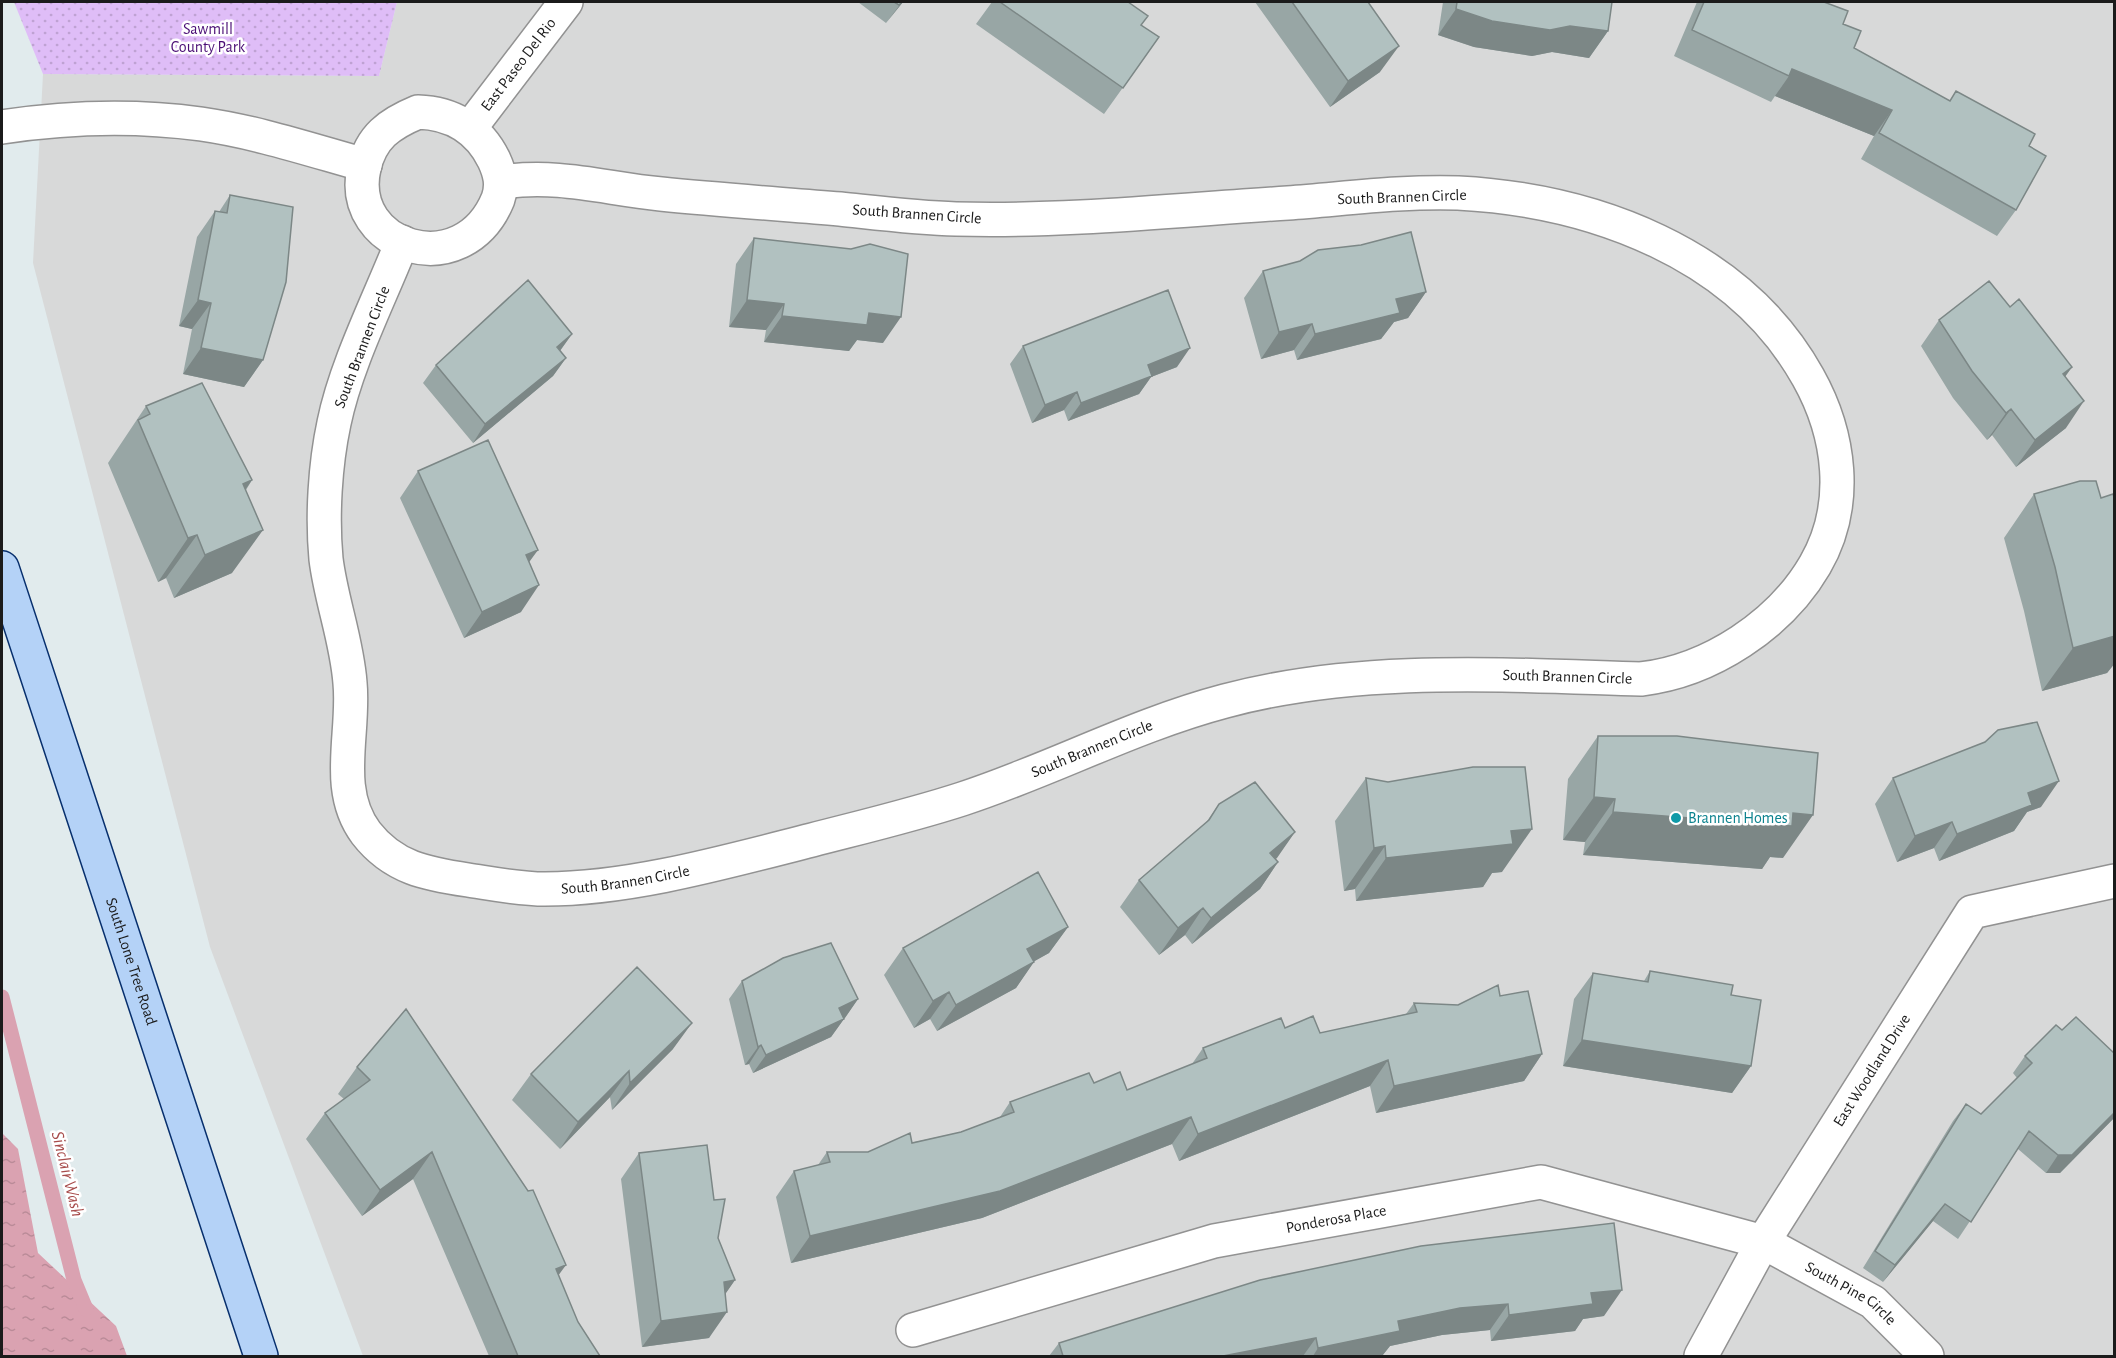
<svg xmlns="http://www.w3.org/2000/svg" width="2116" height="1358" font-family="'Alegreya Sans',sans-serif">
<style>
.residential{fill:#d8d9d9}
.park{fill:url(#park-dots)}
.water{fill:url(#water-ripples)}
.lines{fill:none;stroke-linecap:round;stroke-linejoin:round}
.stream{stroke:#daa2b1;stroke-width:15}
.minor-casing{stroke:#929292;stroke-width:36}
.secondary-casing{stroke:#072f6d;stroke-width:36}
.minor{stroke:#fff;stroke-width:33}
.secondary{stroke:#b4d2f7;stroke-width:33}
.wall{fill:#98a6a5}
.shaded-wall{fill:#7c8786}
.building{fill:#b1c1c0;stroke:#7c8786;stroke-width:1.5}
.culture-dot{fill:#0f9aa8;stroke:#fff;stroke-width:2}
.labels{text-anchor:middle;dominant-baseline:central;stroke-width:5;stroke-linejoin:round;paint-order:stroke}
.park-label{font-size:16px;fill:#4a0e75;stroke:#fff}
.street-label{font-size:16px;fill:#1b1b1b;stroke:#fff}
.culture-label{font-size:16px;fill:#0d838f;stroke:#fff;text-anchor:start}
.water-label{font-size:18px;font-style:italic;fill:#a74c4b;stroke:#fff}
</style>
<defs>
<pattern id="park-dots" width="8" height="8" patternUnits="userSpaceOnUse" patternTransform="scale(1.5)"><rect width="8" height="8" fill="#dfbdf7"/><path d="M2 2h.1M6 6h.1" fill="none" stroke="#bfa2d3" stroke-width="1.8" stroke-linecap="round"/></pattern>
<pattern id="water-ripples" width="26" height="14" patternUnits="userSpaceOnUse" patternTransform="scale(1.5)"><rect width="26" height="14" fill="#daa2b1"/><path d="M2 4q2-2 4 0t4 0M15 11q2-2 4 0t4 0" fill="none" stroke="#ba8b98"/></pattern>
</defs>
<rect width="100%" height="100%" fill="#e1ebed"/>
<path class="residential" d="M 397,2 L 2114,2 L 2114,1356 L 363,1356 L 210,947 L 33,263 L 43,74 L 379,76 Z"/>
<path class="park" d="M 14,2 L 397,2 L 379,76 L 43,74 Z"/>
<path class="water" d="M 2,1133 L 18,1149 L 38,1253 L 116,1326 L 127,1356 L 2,1356 Z"/>
<g class="lines">
<path class="stream" d="M 2,997 L 74,1280 L 86,1309"/>
<defs>
<g id="minor">
<path d="M 418,112 C 452,113 479,129 494,160 C 500,173 503,185 498,199 C 463,285 346,248 364,168 C 371,137 389,124 418,112 Z"/>
<path d="M 2,127 C 68,117 134,115 201,124 C 257,132 311,150 365,165"/>
<path id="s1" d="M 470,128 L 566,2"/>
<path id="s2" d="M 402,242 C 380,298 346,364 334,423 C 325,465 322,516 326,559 C 331,600 347,641 350,683 C 355,733 333,789 366,833 C 393,868 427,874 468,880 C 494,884 519,889 545,889 C 631,889 729,861 812,840 C 862,827 913,815 962,799 C 1051,770 1134,725 1225,701 C 1359,665 1504,675 1641,679 C 1710,671 1780,625 1815,565 C 1850,505 1840,434 1808,377 C 1739,253 1593,200 1458,193 C 1402,191 1344,199 1288,203 C 1178,210 1066,222 956,219 C 917,218 878,213 840,209 C 780,204 720,200 661,194 C 602,188 561,174 501,182"/>
<path id="s3" d="M 913,1330 L 1214,1241 L 1541,1182 L 1763,1242 L 1873,1302 L 1927,1356"/>
<path id="s4" d="M 1701,1356 L 1763,1242 L 1972,912 L 2114,881"/>
</g>
<g id="secondary">
<path id="s5" d="M 2,568 L 261,1356"/>
</g>
</defs>
<use href="#minor" class="minor-casing"/>
<use href="#secondary" class="secondary-casing"/>
<use href="#minor" class="minor"/>
<use href="#secondary" class="secondary"/>
</g>
<path class="wall" d="M 858,2 L 903,2 L 886,23 Z
M 992,2 L 1128,2 L 1141,25 L 1159,37 L 1104,114 L 976,24 Z
M 1255,2 L 1368,2 L 1380,72 L 1330,107 Z
M 1443,2 L 1612,2 L 1608,31 L 1589,58 L 1552,52 L 1532,56 L 1474,47 L 1438,35 Z
M 1697,2 L 1824,2 L 1843,24 L 1854,48 L 1950,101 L 1956,91 L 2029,146 L 2016,210 L 1997,236 L 1861,159 L 1874,136 L 1775,96 L 1771,102 L 1674,56 Z
M 230,195 L 263,360 L 244,387 L 183,374 L 192,329 L 179,326 L 197,237 L 215,211 L 219,212 Z
M 754,238 L 883,343 L 857,340 L 849,351 L 764,342 L 766,330 L 729,327 L 736,264 Z
M 1263,271 L 1426,292 L 1408,318 L 1394,322 L 1381,339 L 1297,360 L 1294,350 L 1261,359 L 1244,298 Z
M 2010,307 L 2072,367 L 2065,377 L 2066,428 L 2016,467 L 1992,435 L 1987,440 L 1953,398 L 1921,346 L 1939,320 Z
M 572,334 L 560,351 L 566,358 L 553,376 L 473,443 L 423,383 L 436,365 Z
M 1023,346 L 1177,367 L 1151,377 L 1139,394 L 1068,421 L 1064,410 L 1032,423 L 1010,364 Z
M 146,406 L 252,480 L 246,490 L 232,573 L 174,598 L 166,578 L 158,582 L 108,463 Z
M 418,471 L 529,562 L 521,612 L 464,638 L 400,498 Z
M 2034,494 L 2101,498 L 2115,500 L 2115,663 L 2107,673 L 2042,691 L 2024,611 L 2004,538 Z
M 1598,736 L 1783,858 L 1770,857 L 1762,869 L 1583,855 L 1585,842 L 1563,840 L 1568,779 Z
M 1366,778 L 1502,872 L 1492,873 L 1483,887 L 1356,901 L 1355,889 L 1344,891 L 1335,821 Z
M 1893,778 L 2041,807 L 2027,812 L 2014,831 L 1939,861 L 1934,848 L 1897,862 L 1875,804 Z
M 1219,804 L 1295,832 L 1275,859 L 1278,862 L 1260,889 L 1192,944 L 1185,935 L 1159,955 L 1120,907 L 1139,880 L 1205,824 Z
M 1068,927 L 1049,953 L 1034,961 L 1016,988 L 937,1031 L 930,1019 L 914,1028 L 884,975 L 903,948 Z
M 1650,971 L 1751,1066 L 1732,1093 L 1563,1066 L 1574,999 L 1593,973 L 1644,981 Z
M 742,981 L 858,999 L 831,1037 L 753,1073 L 749,1064 L 745,1065 L 729,999 Z
M 1500,996 L 1542,1054 L 1524,1081 L 1376,1113 L 1370,1086 L 1179,1161 L 1172,1144 L 982,1218 L 791,1263 L 776,1197 L 794,1171 L 818,1165 L 827,1152 L 868,1152 L 961,1132 L 1000,1117 L 1010,1102 L 1094,1083 L 1127,1090 L 1192,1064 L 1203,1048 L 1285,1028 L 1320,1033 L 1406,1014 L 1414,1003 L 1458,1005 Z
M 406,1009 L 558,1275 L 578,1322 L 600,1356 L 489,1356 L 413,1179 L 362,1216 L 306,1139 L 325,1113 L 344,1099 L 338,1094 L 357,1067 Z
M 2062,1030 L 2115,1054 L 2115,1117 L 2060,1173 L 2046,1173 L 2018,1149 L 1958,1239 L 1933,1221 L 1883,1282 L 1863,1268 L 1953,1121 L 1966,1104 L 1981,1114 L 2017,1078 L 2013,1073 L 2025,1056 Z
M 673,1049 L 612,1110 L 610,1097 L 560,1149 L 512,1100 L 531,1074 Z
M 639,1153 L 718,1238 L 735,1280 L 725,1294 L 709,1338 L 642,1347 L 621,1179 Z
M 1421,1246 L 1604,1316 L 1583,1319 L 1575,1331 L 1491,1341 L 1490,1330 L 1442,1335 L 1390,1346 L 1382,1356 L 1049,1356 L 1059,1343 Z"/>
<path class="shaded-wall" d="M 902,2 L 903,2 L 886,23 Z
M 1456,9 L 1570,26 L 1608,31 L 1589,58 L 1552,52 L 1532,56 L 1474,47 L 1438,35 Z
M 1399,46 L 1380,72 L 1330,107 L 1348,81 Z
M 1792,69 L 1892,110 L 1874,136 L 1775,96 L 1789,76 Z
M 1426,292 L 1408,318 L 1394,322 L 1381,339 L 1297,360 L 1315,334 L 1396,299 Z
M 198,300 L 211,303 L 192,329 L 179,326 Z
M 747,300 L 784,304 L 766,330 L 729,327 Z
M 869,313 L 901,317 L 883,343 L 857,340 L 849,351 L 764,342 L 782,316 Z
M 1312,324 L 1294,350 L 1261,359 L 1279,332 Z
M 572,334 L 559,352 L 557,347 Z
M 201,348 L 263,360 L 244,387 L 183,374 Z
M 1190,348 L 1177,367 L 1151,377 L 1139,394 L 1068,421 L 1081,403 L 1148,365 Z
M 566,358 L 553,376 L 473,443 L 485,424 Z
M 2072,367 L 2053,393 L 2063,374 Z
M 1077,392 L 1064,410 L 1032,423 L 1045,405 Z
M 2084,401 L 2066,428 L 2016,467 L 2035,440 Z
M 2011,409 L 1992,435 L 1987,440 L 2006,413 Z
M 252,480 L 222,524 L 243,484 Z
M 263,530 L 232,573 L 174,598 L 205,555 Z
M 197,535 L 166,578 L 158,582 L 188,538 Z
M 538,550 L 519,576 L 526,555 Z
M 539,585 L 521,612 L 464,638 L 482,612 Z
M 2115,636 L 2115,663 L 2107,673 L 2042,691 L 2073,648 Z
M 2059,781 L 2041,807 L 2027,812 L 2014,831 L 1939,861 L 1957,834 L 2028,793 Z
M 1594,797 L 1615,799 L 1585,842 L 1563,840 Z
M 1613,812 L 1793,813 L 1813,815 L 1783,858 L 1770,857 L 1762,869 L 1583,855 Z
M 1952,822 L 1934,848 L 1897,862 L 1915,836 Z
M 1532,829 L 1502,872 L 1492,873 L 1483,887 L 1356,901 L 1386,858 L 1511,831 Z
M 1295,832 L 1277,858 L 1251,879 L 1270,853 Z
M 1385,846 L 1355,889 L 1344,891 L 1374,848 Z
M 1278,862 L 1260,889 L 1192,944 L 1211,918 Z
M 1203,908 L 1185,935 L 1159,955 L 1178,928 Z
M 1068,927 L 1049,953 L 1026,966 L 1034,962 L 1016,988 L 937,1031 L 956,1005 L 1027,949 Z
M 949,992 L 930,1019 L 914,1028 L 933,1001 Z
M 858,999 L 845,1018 L 827,1027 L 839,1008 Z
M 844,1019 L 831,1037 L 753,1073 L 766,1055 Z
M 692,1023 L 673,1049 L 612,1110 L 630,1083 Z
M 1582,1040 L 1751,1066 L 1732,1093 L 1563,1066 Z
M 761,1045 L 749,1064 L 745,1065 L 758,1047 Z
M 1542,1054 L 1524,1081 L 1376,1113 L 1394,1086 Z
M 1388,1060 L 1370,1086 L 1179,1161 L 1198,1134 Z
M 629,1071 L 610,1097 L 560,1149 L 578,1122 Z
M 2115,1112 L 2115,1117 L 2060,1173 L 2046,1173 L 2058,1155 Z
M 1191,1117 L 1172,1144 L 982,1218 L 791,1263 L 810,1236 Z
M 432,1152 L 413,1179 L 362,1216 L 380,1190 Z
M 1945,1204 L 1933,1221 L 1883,1282 L 1895,1265 Z
M 566,1265 L 547,1291 L 556,1269 Z
M 735,1280 L 717,1306 L 724,1282 Z
M 1622,1290 L 1604,1316 L 1583,1319 L 1575,1331 L 1491,1341 L 1509,1315 L 1591,1293 Z
M 1508,1304 L 1490,1330 L 1442,1335 L 1390,1346 L 1382,1356 L 1313,1356 L 1318,1348 L 1398,1321 L 1460,1308 Z
M 727,1312 L 709,1338 L 642,1347 L 661,1321 Z
M 1316,1338 L 1303,1356 L 1223,1356 Z"/>
<path class="building" d="M 894,2 L 902,2 L 899,5 Z
M 1000,2 L 1128,2 L 1148,16 L 1141,25 L 1159,37 L 1123,88 Z
M 1292,2 L 1368,2 L 1399,46 L 1348,81 Z
M 1457,2 L 1612,2 L 1608,31 L 1570,26 L 1550,30 L 1492,21 L 1456,9 Z
M 1704,2 L 1824,2 L 1848,11 L 1843,24 L 1861,31 L 1854,48 L 1950,101 L 1956,91 L 2035,134 L 2029,146 L 2046,156 L 2016,210 L 1879,133 L 1892,110 L 1792,69 L 1789,76 L 1692,30 Z
M 230,195 L 293,207 L 286,282 L 263,360 L 201,348 L 211,303 L 198,300 L 215,211 L 227,213 Z
M 1411,232 L 1426,292 L 1396,299 L 1400,313 L 1315,334 L 1312,324 L 1279,332 L 1263,271 L 1300,261 L 1318,250 L 1361,245 Z
M 754,238 L 851,249 L 870,244 L 908,254 L 901,317 L 869,313 L 867,325 L 782,316 L 784,304 L 747,300 Z
M 528,280 L 572,334 L 557,347 L 566,358 L 485,424 L 436,365 Z
M 1989,281 L 2010,307 L 2019,299 L 2072,367 L 2063,374 L 2084,401 L 2035,440 L 2011,409 L 2006,413 L 1972,371 L 1939,320 Z
M 1168,290 L 1190,348 L 1148,365 L 1152,376 L 1081,403 L 1077,392 L 1045,405 L 1023,346 Z
M 202,383 L 252,480 L 243,484 L 263,530 L 205,555 L 197,535 L 188,538 L 138,420 L 150,414 L 146,406 Z
M 488,440 L 538,550 L 526,555 L 539,585 L 482,612 L 418,471 Z
M 2080,481 L 2096,481 L 2101,498 L 2113,494 L 2115,500 L 2115,636 L 2073,648 L 2055,567 L 2034,494 Z
M 2037,722 L 2059,781 L 2028,793 L 2032,805 L 1957,834 L 1952,822 L 1915,836 L 1893,778 L 1985,742 L 1998,730 Z
M 1598,736 L 1677,736 L 1818,753 L 1813,815 L 1793,813 L 1792,826 L 1613,812 L 1615,799 L 1594,797 Z
M 1473,767 L 1525,767 L 1532,829 L 1511,831 L 1513,844 L 1386,858 L 1385,846 L 1374,848 L 1366,778 L 1388,782 Z
M 1255,782 L 1295,832 L 1270,853 L 1278,862 L 1211,918 L 1203,908 L 1178,928 L 1139,880 L 1209,820 L 1219,804 Z
M 1038,872 L 1068,927 L 1027,949 L 1034,962 L 956,1005 L 949,992 L 933,1001 L 903,948 Z
M 831,943 L 858,999 L 839,1008 L 844,1019 L 766,1055 L 761,1045 L 758,1047 L 742,981 L 783,958 Z
M 637,967 L 692,1023 L 630,1083 L 629,1071 L 578,1122 L 531,1074 Z
M 1650,971 L 1733,985 L 1731,995 L 1761,1000 L 1751,1066 L 1582,1040 L 1593,973 L 1648,982 Z
M 1498,985 L 1500,996 L 1528,991 L 1542,1054 L 1394,1086 L 1388,1060 L 1198,1134 L 1191,1117 L 1000,1191 L 810,1236 L 794,1171 L 830,1162 L 827,1152 L 868,1152 L 910,1133 L 912,1143 L 961,1132 L 1014,1112 L 1010,1102 L 1089,1073 L 1094,1083 L 1120,1072 L 1127,1090 L 1207,1058 L 1203,1048 L 1281,1018 L 1285,1028 L 1313,1016 L 1320,1033 L 1417,1012 L 1414,1003 L 1458,1005 Z
M 406,1009 L 528,1191 L 533,1190 L 566,1265 L 556,1269 L 578,1322 L 600,1356 L 518,1356 L 432,1152 L 380,1190 L 325,1113 L 370,1080 L 357,1067 Z
M 2076,1017 L 2115,1054 L 2115,1112 L 2072,1155 L 2058,1155 L 2029,1131 L 1971,1222 L 1945,1204 L 1895,1265 L 1875,1251 L 1966,1104 L 1981,1114 L 2032,1063 L 2025,1056 L 2056,1025 L 2062,1030 Z
M 707,1145 L 714,1200 L 725,1199 L 718,1238 L 735,1280 L 724,1282 L 727,1312 L 661,1321 L 639,1153 Z
M 1614,1223 L 1622,1290 L 1591,1293 L 1593,1304 L 1509,1315 L 1508,1304 L 1460,1308 L 1398,1321 L 1400,1331 L 1318,1348 L 1316,1338 L 1223,1356 L 1063,1356 L 1059,1343 L 1260,1280 L 1421,1246 Z"/>
<circle class="culture-dot" cx="1676" cy="818" r="6"/>
<g class="labels">
<g class="park-label">
<text x="208" y="29">Sawmill<tspan x="208" dy="18">County Park</tspan></text>
</g>
<g class="street-label">
<text stroke="none"><textPath href="#s1" startOffset="80">East Paseo Del Rio</textPath></text>
<text transform="translate(1402 197) rotate(-2)">South Brannen Circle</text>
<text transform="translate(917 214) rotate(4)">South Brannen Circle</text>
<text transform="translate(362 347) rotate(-69)">South Brannen Circle</text>
<text stroke="none"><textPath href="#s2" startOffset="1857">South Brannen Circle</textPath></text>
<text stroke="none"><textPath href="#s2" startOffset="1371">South Brannen Circle</textPath></text>
<text stroke="none"><textPath href="#s2" startOffset="885">South Brannen Circle</textPath></text>
<text stroke="none"><textPath href="#s5" startOffset="414">South Lone Tree Road</textPath></text>
<text stroke="none"><textPath href="#s4" startOffset="333">East Woodland Drive</textPath></text>
<text stroke="none"><textPath href="#s3" startOffset="438">Ponderosa Place</textPath></text>
<text stroke="none"><textPath href="#s3" startOffset="978">South Pine Circle</textPath></text>
</g>
<g class="culture-label">
<text x="1688" y="818">Brannen Homes</text>
</g>
<g class="water-label">
<text transform="translate(67 1174) rotate(76)">Sinclair Wash</text>
</g>
</g>
<rect width="2116" height="1358" fill="none" stroke="#1b1b1b" stroke-width="6"/>
</svg>
